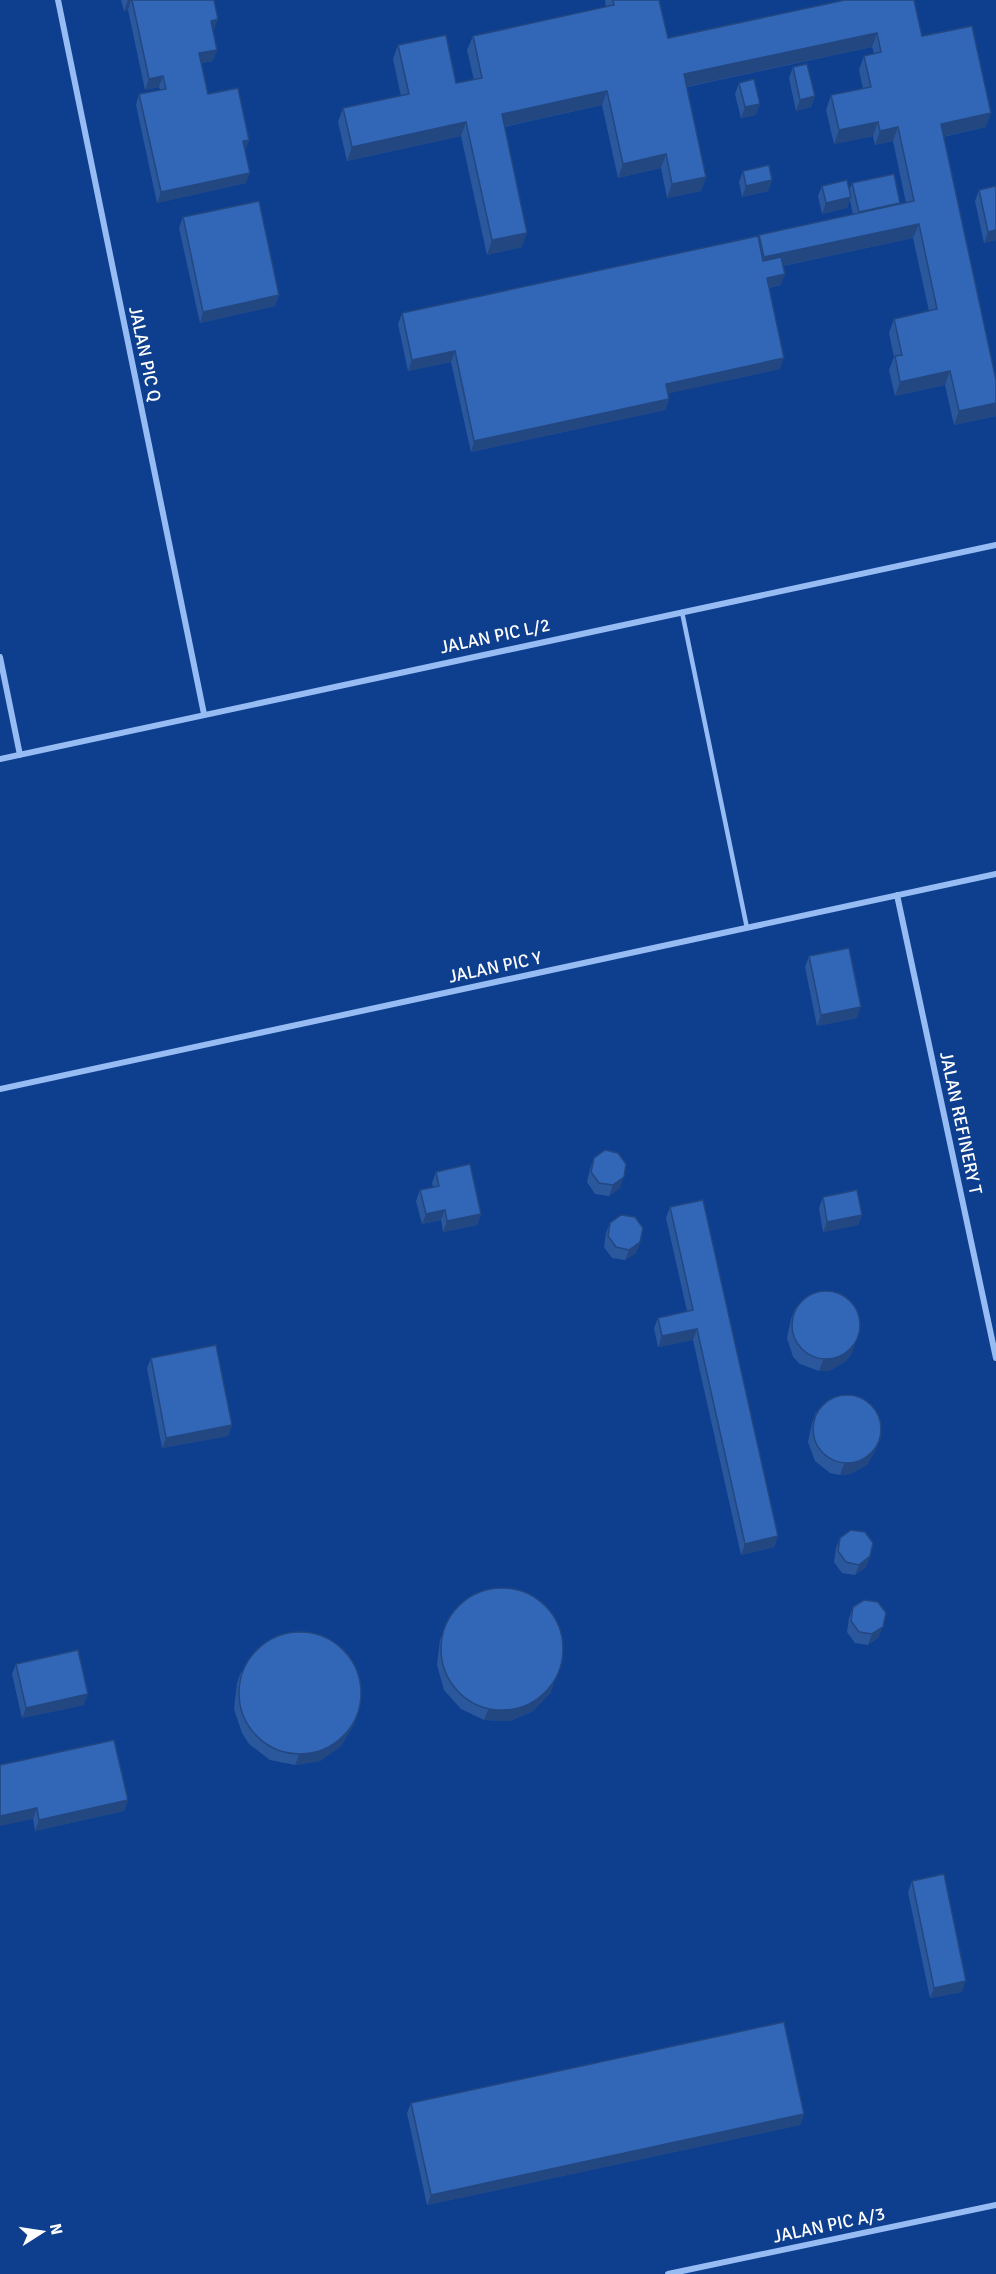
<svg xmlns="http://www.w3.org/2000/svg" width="996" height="2274" font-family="Signika,sans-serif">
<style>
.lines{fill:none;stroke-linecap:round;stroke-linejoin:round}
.service{stroke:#97bcf4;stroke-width:4.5}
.minor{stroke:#97bcf4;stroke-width:6}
.wall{fill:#2b589d}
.shaded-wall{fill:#234780}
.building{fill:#3266b7;stroke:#234780;stroke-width:1.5}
.labels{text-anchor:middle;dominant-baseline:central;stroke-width:6;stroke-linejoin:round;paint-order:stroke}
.street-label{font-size:18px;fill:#fff;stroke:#0e3f8f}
</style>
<rect width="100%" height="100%" fill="#0e3f8f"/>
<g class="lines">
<path class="service" d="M 682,612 L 747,928"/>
<path class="minor" d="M 58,0 L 204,714
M 0,657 L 20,755
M 0,759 L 996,545
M 897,895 L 996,1358
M 0,1089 L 996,874
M 668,2274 L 996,2205"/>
</g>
<path class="wall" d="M 121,0 L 214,0 L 214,30 L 213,30 L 213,61 L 201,63 L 208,94 L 249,140 L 245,150 L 246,183 L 157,203 L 136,105 L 139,94 L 160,90 L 159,87 L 145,90 L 128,10 L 124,11 Z
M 605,0 L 659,0 L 668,38 L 845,0 L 922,36 L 986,127 L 943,137 L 996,416 L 954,425 L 945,385 L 895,396 L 889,370 L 894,357 L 889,333 L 894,319 L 929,311 L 913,238 L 783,266 L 781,285 L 769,288 L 780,369 L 668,393 L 669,399 L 665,410 L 471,452 L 451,362 L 408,371 L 398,324 L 402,313 L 758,238 L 759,235 L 853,215 L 850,200 L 847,208 L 822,214 L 818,196 L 822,186 L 849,191 L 852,183 L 900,203 L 900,204 L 906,203 L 893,141 L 875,145 L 873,136 L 834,144 L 826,110 L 831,95 L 863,89 L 859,70 L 864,56 L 874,53 L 872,47 L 687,87 L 706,177 L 701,191 L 667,198 L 661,168 L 618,178 L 602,105 L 504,127 L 522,247 L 487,255 L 461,136 L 347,161 L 338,122 L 343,108 L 401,96 L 393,59 L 398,45 L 456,83 L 474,80 L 467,50 L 473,36 L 606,7 Z
M 793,67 L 815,96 L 811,107 L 796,111 L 789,78 Z
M 739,83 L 756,115 L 741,118 L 735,94 Z
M 743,171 L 772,180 L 768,191 L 742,197 L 739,182 Z
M 996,186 L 996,240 L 984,243 L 975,201 L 979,190 Z
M 183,217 L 279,295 L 275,306 L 200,323 L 179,228 Z
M 809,956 L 857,1018 L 817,1026 L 805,967 Z
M 594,1158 L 620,1188 L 609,1196 L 595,1194 L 587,1182 L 590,1169 Z
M 436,1172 L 481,1214 L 477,1225 L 443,1232 L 441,1220 L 422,1224 L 416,1201 L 420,1190 L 433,1187 L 432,1183 Z
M 823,1197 L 862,1215 L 858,1225 L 823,1232 L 819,1208 Z
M 670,1207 L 778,1536 L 774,1547 L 741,1555 L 693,1340 L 658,1347 L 654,1328 L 658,1318 L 687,1311 L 666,1218 Z
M 610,1223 L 640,1242 L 636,1253 L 625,1260 L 612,1258 L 604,1247 L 606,1233 Z
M 795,1308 L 852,1353 L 846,1361 L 829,1371 L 819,1371 L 800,1364 L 793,1357 L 787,1338 L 791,1319 Z
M 151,1358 L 232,1425 L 228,1436 L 162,1448 L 147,1368 Z
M 816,1412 L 881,1437 L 877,1447 L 867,1465 L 850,1474 L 840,1475 L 830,1473 L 815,1461 L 808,1442 L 812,1423 Z
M 840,1538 L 870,1556 L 866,1567 L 855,1575 L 842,1573 L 834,1562 L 836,1548 Z
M 853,1607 L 879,1637 L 868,1645 L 855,1643 L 847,1632 L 849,1618 Z
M 444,1629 L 551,1692 L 533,1711 L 510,1721 L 484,1720 L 461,1709 L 444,1690 L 437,1665 L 440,1640 Z
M 16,1664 L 84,1705 L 22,1718 L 12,1674 Z
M 241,1672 L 358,1713 L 354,1724 L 341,1746 L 320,1761 L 295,1765 L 270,1760 L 249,1744 L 242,1733 L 234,1709 L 237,1683 Z
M 0,1765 L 128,1800 L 124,1811 L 35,1831 L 33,1819 Z
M 912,1881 L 962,1992 L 930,1998 L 908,1892 Z
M 411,2103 L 804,2114 L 800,2125 L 427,2205 L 407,2113 Z"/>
<path class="shaded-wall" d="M 128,0 L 131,0 L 128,10 L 124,11 Z
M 218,19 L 214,30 L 207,31 L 211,21 Z
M 877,33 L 872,47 L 679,88 L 684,74 Z
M 217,50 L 213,61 L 195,64 L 199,53 Z
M 163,76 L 159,87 L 145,90 L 149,79 Z
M 607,91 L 602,105 L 496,128 L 502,114 Z
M 815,96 L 811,107 L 796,111 L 800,100 Z
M 760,104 L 756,115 L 741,118 L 745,107 Z
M 991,113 L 986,127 L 936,138 L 941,124 Z
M 466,122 L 461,136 L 347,161 L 352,147 Z
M 878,122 L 873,136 L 834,144 L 839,130 Z
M 898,127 L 893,141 L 875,145 L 880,131 Z
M 249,140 L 245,151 L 243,141 Z
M 666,154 L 661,168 L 618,178 L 623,164 Z
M 250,173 L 246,183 L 157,203 L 161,192 Z
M 706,177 L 701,191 L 667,198 L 672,184 Z
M 772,180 L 768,191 L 742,197 L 746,186 Z
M 851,197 L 847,208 L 822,214 L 826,203 Z
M 919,224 L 913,238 L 759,271 L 764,257 Z
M 996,230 L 996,240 L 984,243 L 988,232 Z
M 527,233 L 522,247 L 487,255 L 492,240 Z
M 785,274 L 781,285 L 763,289 L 767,278 Z
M 279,295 L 275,306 L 200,323 L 203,312 Z
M 455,351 L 451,362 L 408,371 L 412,360 Z
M 784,358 L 780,369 L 662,395 L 666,384 Z
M 950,371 L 945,385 L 895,396 L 900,382 Z
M 669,399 L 665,410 L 471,452 L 474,441 Z
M 996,403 L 996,416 L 954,425 L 959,411 Z
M 861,1007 L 857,1018 L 817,1026 L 821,1015 Z
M 624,1177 L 620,1188 L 609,1196 L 613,1185 Z
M 445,1210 L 441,1220 L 422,1224 L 426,1214 Z
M 481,1214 L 477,1225 L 443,1232 L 447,1221 Z
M 862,1215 L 858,1225 L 823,1232 L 827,1222 Z
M 640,1242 L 636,1253 L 625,1260 L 629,1250 Z
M 697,1329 L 693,1340 L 658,1347 L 662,1336 Z
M 856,1342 L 852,1353 L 846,1361 L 829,1371 L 819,1371 L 823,1360 Z
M 232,1425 L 228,1436 L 162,1448 L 166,1438 Z
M 881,1437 L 877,1447 L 867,1465 L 850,1474 L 840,1475 L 844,1464 Z
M 778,1536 L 774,1547 L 741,1555 L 745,1544 Z
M 870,1556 L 866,1567 L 855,1575 L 859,1565 Z
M 883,1627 L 879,1637 L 868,1645 L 872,1634 Z
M 555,1681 L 551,1692 L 533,1711 L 510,1721 L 484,1720 L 488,1710 Z
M 88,1694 L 84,1705 L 22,1718 L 26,1708 Z
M 358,1713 L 354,1724 L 341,1746 L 320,1761 L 295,1765 L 299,1755 Z
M 128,1800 L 124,1811 L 35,1831 L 39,1820 Z
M 37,1808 L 33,1819 L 0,1826 L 0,1816 Z
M 966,1981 L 962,1992 L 930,1998 L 934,1988 Z
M 804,2114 L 800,2125 L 427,2205 L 431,2195 Z"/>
<path class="building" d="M 132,0 L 214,0 L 218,19 L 211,21 L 217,50 L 199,53 L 208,94 L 238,88 L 249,140 L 243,141 L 250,173 L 161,192 L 139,94 L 166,89 L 163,76 L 149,79 Z
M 613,0 L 659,0 L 668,38 L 845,0 L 914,0 L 922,36 L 972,26 L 991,113 L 941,124 L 996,380 L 996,403 L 959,411 L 950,371 L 900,382 L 895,356 L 902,355 L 894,319 L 937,309 L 919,224 L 764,257 L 759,235 L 914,201 L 898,127 L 880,131 L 878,122 L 839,130 L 831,95 L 871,87 L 864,56 L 881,52 L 877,33 L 684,74 L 706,177 L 672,184 L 666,154 L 623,164 L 607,91 L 502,114 L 527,233 L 492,240 L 466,122 L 352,147 L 343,108 L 409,94 L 398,45 L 446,35 L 456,83 L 482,78 L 473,36 L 614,5 Z
M 807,64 L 815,96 L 800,100 L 793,67 Z
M 754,79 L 760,104 L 745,107 L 739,83 Z
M 769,165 L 772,180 L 746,186 L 743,171 Z
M 894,174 L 900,203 L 859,212 L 852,183 Z
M 847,180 L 851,197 L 826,203 L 822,186 Z
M 996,186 L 996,230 L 988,232 L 979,190 Z
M 259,201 L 279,295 L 203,312 L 183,217 Z
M 758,236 L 763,261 L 781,257 L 785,274 L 767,278 L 784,358 L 666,384 L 669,399 L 474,441 L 455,351 L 412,360 L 402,313 Z
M 849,948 L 861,1007 L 821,1015 L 809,956 Z
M 605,1150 L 618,1153 L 626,1164 L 624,1177 L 613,1185 L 599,1183 L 591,1172 L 594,1158 Z
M 470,1164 L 481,1214 L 447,1221 L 445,1210 L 426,1214 L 420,1190 L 439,1186 L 436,1172 Z
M 857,1190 L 862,1215 L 827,1222 L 823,1197 Z
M 703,1200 L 778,1536 L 745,1544 L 697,1329 L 662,1336 L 658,1318 L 693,1310 L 670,1207 Z
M 621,1215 L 635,1217 L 643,1228 L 640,1242 L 629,1250 L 616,1247 L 608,1236 L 610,1223 Z
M792 1325a34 34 0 1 1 68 0a34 34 0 1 1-68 0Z
M 216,1345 L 232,1425 L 166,1438 L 151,1358 Z
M813 1429a34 34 0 1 1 68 0a34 34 0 1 1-68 0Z
M 851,1530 L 865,1532 L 873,1543 L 870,1556 L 859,1565 L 846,1562 L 838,1551 L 840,1538 Z
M441 1649a61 61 0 1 1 122 0a61 61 0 1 1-122 0Z
M 864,1600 L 878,1602 L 886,1613 L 883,1627 L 872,1634 L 859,1632 L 851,1621 L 853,1607 Z
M239 1693a61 61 0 1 1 122 0a61 61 0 1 1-122 0Z
M 78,1650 L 88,1694 L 26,1708 L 16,1664 Z
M 114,1740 L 128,1800 L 39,1820 L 37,1808 L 0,1816 L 0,1765 Z
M 944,1874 L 966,1981 L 934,1988 L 912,1881 Z
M 784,2022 L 804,2114 L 431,2195 L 411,2103 Z"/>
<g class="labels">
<g class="street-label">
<text transform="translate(145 354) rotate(78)">JALAN PIC Q</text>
<text transform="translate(495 636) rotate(-12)">JALAN PIC L/2</text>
<text transform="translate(495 967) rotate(-12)">JALAN PIC Y</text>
<text transform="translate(961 1123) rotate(78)">JALAN REFINERY T</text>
<text transform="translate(829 2225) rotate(-12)">JALAN PIC A/3</text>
</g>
</g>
<g transform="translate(42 2232) rotate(78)" stroke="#0e3f8f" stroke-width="4.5" paint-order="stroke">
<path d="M0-4.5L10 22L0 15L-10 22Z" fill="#ffffff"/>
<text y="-9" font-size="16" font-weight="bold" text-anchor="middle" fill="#ffffff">N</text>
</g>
</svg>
